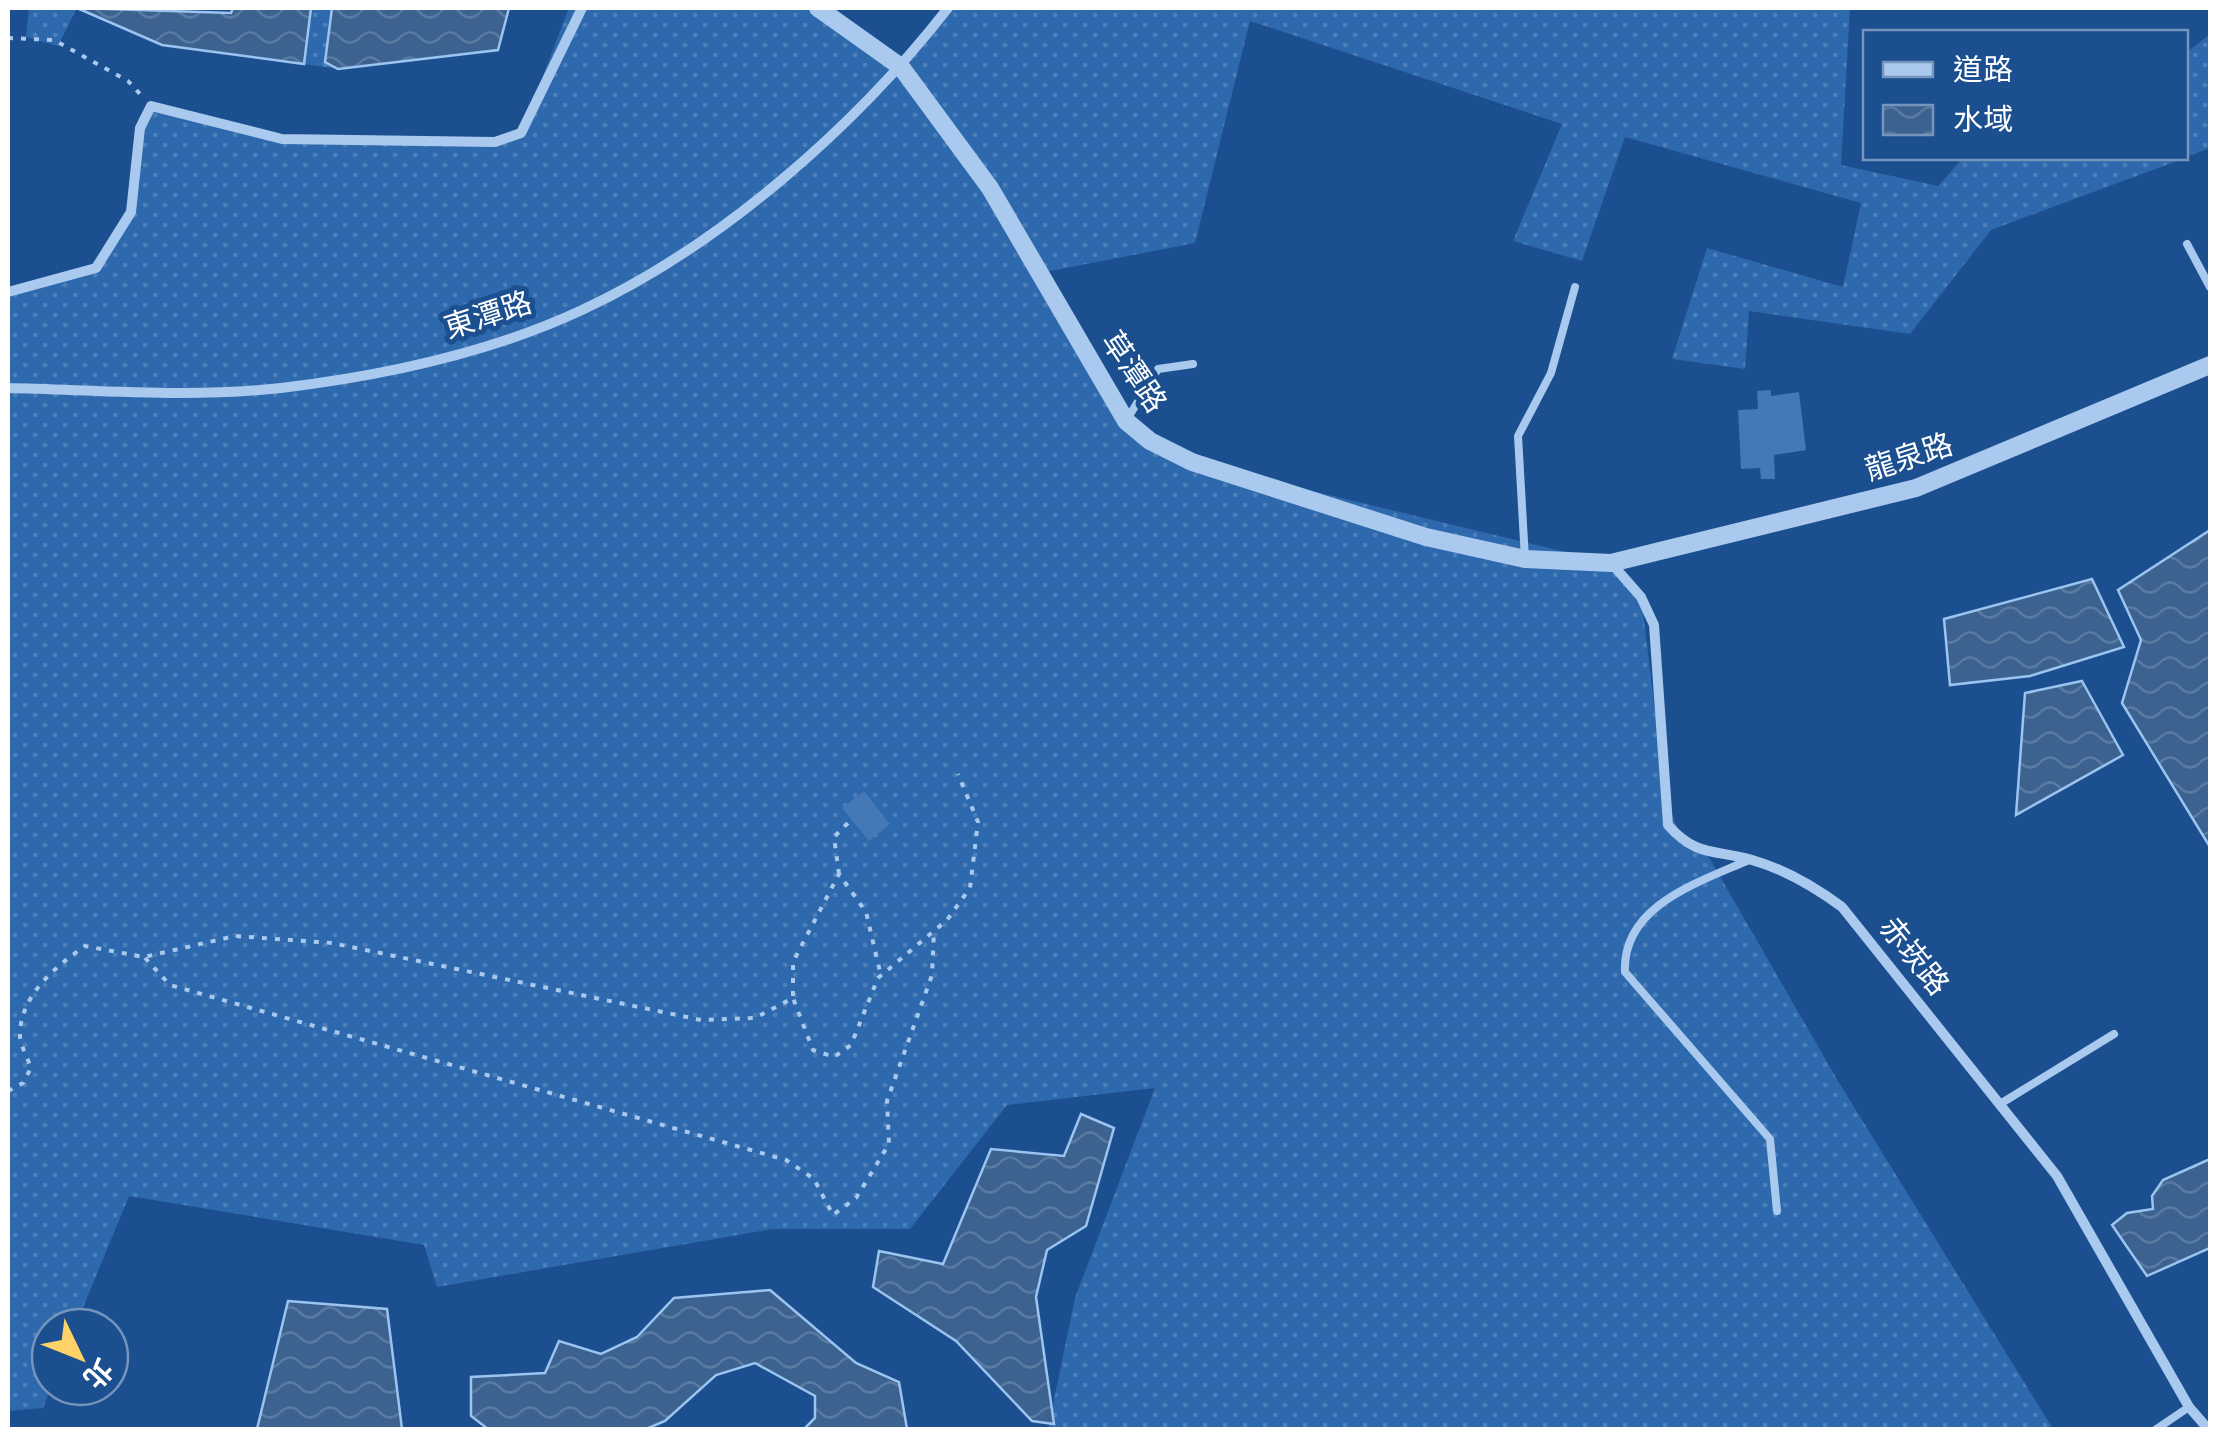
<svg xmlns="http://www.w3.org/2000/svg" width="2218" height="1437" font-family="'Fira Sans','Noto Sans TC',sans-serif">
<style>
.grass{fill:url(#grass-dots)}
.water{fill:url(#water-waves);stroke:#9cc4f0;stroke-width:2.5}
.building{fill:#4478b7}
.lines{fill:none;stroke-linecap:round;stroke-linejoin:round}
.path{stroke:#a9c9ee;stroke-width:4;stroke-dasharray:5 8;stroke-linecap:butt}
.service{stroke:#a9c9ee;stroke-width:8}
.minor{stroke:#a9c9ee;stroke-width:10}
.tertiary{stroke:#a9c9ee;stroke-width:18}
.labels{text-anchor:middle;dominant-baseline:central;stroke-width:10;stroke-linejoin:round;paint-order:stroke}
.street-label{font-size:30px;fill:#fff;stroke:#1b4f8f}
</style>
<defs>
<pattern id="grass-dots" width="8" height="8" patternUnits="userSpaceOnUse" patternTransform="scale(2.5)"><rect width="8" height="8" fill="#2e69ad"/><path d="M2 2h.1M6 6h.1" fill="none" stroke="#4d80b9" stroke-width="1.8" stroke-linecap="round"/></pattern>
<pattern id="water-waves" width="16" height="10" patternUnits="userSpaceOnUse" patternTransform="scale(2.5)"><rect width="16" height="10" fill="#3c6290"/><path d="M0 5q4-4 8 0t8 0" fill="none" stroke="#597aa1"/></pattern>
</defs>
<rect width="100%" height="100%" fill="#1b4f8f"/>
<path class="grass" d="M 29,8 L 77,8 L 58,46 L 26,37 Z
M 311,8 L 332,8 L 325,61 L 338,69 L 304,64 Z
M 569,8 L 810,8 L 901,67 L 942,8 L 1850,8 L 1841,165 L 1938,186 L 1963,158 L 2185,158 L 1991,230 L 1910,334 L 1749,311 L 1745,369 L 1672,359 L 1707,248 L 1843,287 L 1861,203 L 1625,137 L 1582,261 L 1513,241 L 1562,124 L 1250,21 L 1195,243 L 1040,273 L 1126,420 L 1192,462 L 1611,563 L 1641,596 L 1666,799 L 1682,840 L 1707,854 L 1838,1081 L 2053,1429 L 1048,1429 L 1075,1298 L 1155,1088 L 1007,1105 L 910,1229 L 772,1229 L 437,1287 L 424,1245 L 129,1196 L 75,1327 L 50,1327 L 51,1387 L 43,1408 L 8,1411 L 8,292 L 96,268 L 131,211 L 139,134 L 151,106 L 282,139 L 495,142 L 521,133 Z
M 2210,34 L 2210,148 L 2186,157 L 2186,53 Z"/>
<path class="water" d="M 77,8 L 231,13 L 233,8 L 311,8 L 304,64 L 162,45 Z
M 332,8 L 509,8 L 498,50 L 338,69 L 325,62 Z
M 2210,530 L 2210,847 L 2122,703 L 2141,640 L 2118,590 Z
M 2092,579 L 2124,647 L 2030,676 L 1950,685 L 1944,619 Z
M 2082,681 L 2123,755 L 2016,815 L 2025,693 Z
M 1081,1114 L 1114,1128 L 1086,1226 L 1047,1250 L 1036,1297 L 1054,1424 L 1032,1421 L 956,1341 L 873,1287 L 879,1251 L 943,1264 L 991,1149 L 1064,1156 Z
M 2210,1159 L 2210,1248 L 2147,1276 L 2112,1225 L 2127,1213 L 2153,1209 L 2152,1196 L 2163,1180 Z
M 770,1290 L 856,1363 L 899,1382 L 907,1429 L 804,1429 L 815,1418 L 815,1396 L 755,1363 L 716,1375 L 665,1421 L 646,1429 L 488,1429 L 471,1416 L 471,1377 L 545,1373 L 559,1341 L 601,1354 L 637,1337 L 674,1298 Z
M 288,1301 L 387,1309 L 402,1429 L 257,1429 Z"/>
<path class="building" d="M 1771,390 L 1771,396 L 1799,392 L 1806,450 L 1774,455 L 1775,479 L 1761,479 L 1760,468 L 1741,469 L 1738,410 L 1758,409 L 1757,391 Z
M 864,791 L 890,824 L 869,841 L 842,808 Z"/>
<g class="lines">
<path class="path" d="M 8,38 L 54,40 L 128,81 L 141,95
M 839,874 L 834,837 L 851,820
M 145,958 L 170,985 L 786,1160 L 814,1179 L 833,1215 L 856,1198 L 889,1144 L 887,1101 L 932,975 L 934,930
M 793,996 L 793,962 L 839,874 L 866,912 L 881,976
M 8,1091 L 23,1083 L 31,1068 C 28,1059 21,1046 20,1037 C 19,996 55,967 85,946 L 144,957 L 235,936 L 332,943 L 701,1020 L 755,1018 L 793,998 L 813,1050 L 834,1057 L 851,1045 L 878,978 L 947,920 L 970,888 L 978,822 L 958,774"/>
<path class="service" d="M 2187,244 L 2210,287
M 1126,421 L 1158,369 L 1193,364
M 1525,559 L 1518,436 L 1551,373 L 1575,287
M 1751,859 C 1700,882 1622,905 1625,972 L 1770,1139 L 1777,1211
M 2000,1104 L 2114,1034
M 2155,1430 L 2189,1407"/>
<path class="minor" d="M 8,292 L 96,268 L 131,212 L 140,128 L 151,106 L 282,139 L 495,142 L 521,133 L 582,8
M 8,388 C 98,390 191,398 281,388 C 381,376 490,353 582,310 C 720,246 855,127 948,8
M 1612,564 L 1641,597 L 1654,625 L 1668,825 C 1697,858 1715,849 1752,860 C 1784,869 1815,887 1842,907 L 2057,1176 L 2189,1407 L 2209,1430"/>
<path class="tertiary" d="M 818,8 L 901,67 L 990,188 L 1126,421 L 1150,441 L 1192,462 L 1426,537 L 1525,559 L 1611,563 L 1916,488 L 2210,365"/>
</g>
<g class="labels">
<g class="street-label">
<text transform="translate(488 315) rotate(-18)">東潭路</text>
<text transform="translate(1134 372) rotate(56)">草潭路</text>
<text transform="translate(1909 457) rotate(-18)">龍泉路</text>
<text transform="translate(1914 956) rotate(51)">赤崁路</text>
</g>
</g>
<rect width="2218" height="1437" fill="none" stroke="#ffffff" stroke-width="20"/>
<rect x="1863" y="30" width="325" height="130" fill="#1b4f8f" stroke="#7695bc" stroke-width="2.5"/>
<rect x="1883" y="62" width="50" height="15" fill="#a9c9ee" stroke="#7695bc" stroke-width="2.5"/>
<text x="1953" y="80" font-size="30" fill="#ffffff">道路</text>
<rect x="1883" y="105" width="50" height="30" fill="url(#water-waves)" stroke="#7695bc" stroke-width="2.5"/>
<text x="1953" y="130" font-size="30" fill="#ffffff">水域</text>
<g transform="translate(80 1357) rotate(133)"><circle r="48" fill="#1b4f8f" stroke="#7695bc" stroke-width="2.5"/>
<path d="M0-8L18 38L0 25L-18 38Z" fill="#ffd166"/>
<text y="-15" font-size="28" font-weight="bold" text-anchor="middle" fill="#ffffff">北</text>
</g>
</svg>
